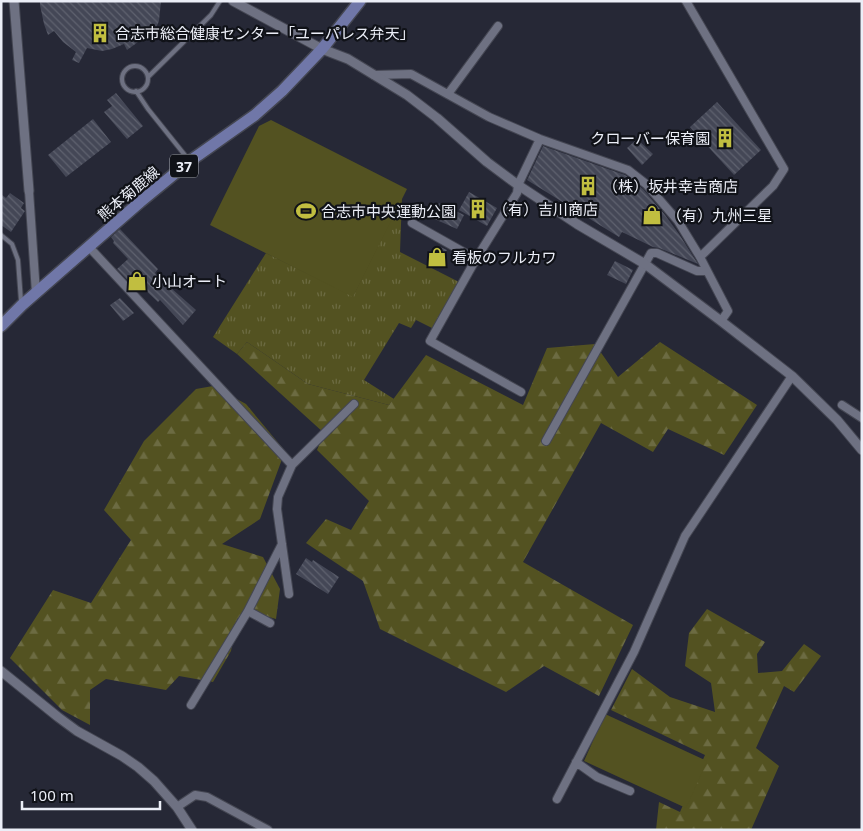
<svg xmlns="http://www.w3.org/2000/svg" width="863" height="831" font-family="'Noto Sans','Noto Sans JP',sans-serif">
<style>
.grass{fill:url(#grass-tufts)}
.forest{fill:url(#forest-firs)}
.pitch{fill:#535221}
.building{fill:url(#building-back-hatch)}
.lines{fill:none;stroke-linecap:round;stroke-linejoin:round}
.service-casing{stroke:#444652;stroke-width:6}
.minor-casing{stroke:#444652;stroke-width:10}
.tertiary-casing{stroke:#444652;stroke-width:11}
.primary-casing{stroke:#444652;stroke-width:14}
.service{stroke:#6e7182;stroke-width:4}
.minor{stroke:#6e7182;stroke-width:8}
.tertiary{stroke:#6e7182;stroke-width:9}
.primary{stroke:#7077a8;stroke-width:11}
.labels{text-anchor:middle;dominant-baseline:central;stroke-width:4.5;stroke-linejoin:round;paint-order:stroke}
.shield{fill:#101218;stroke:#a9acb4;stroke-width:1}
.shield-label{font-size:14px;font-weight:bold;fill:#ebeef7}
.poi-label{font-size:15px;fill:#ebeef7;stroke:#101218;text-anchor:start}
.street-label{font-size:15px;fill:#ebeef7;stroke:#101218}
</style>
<defs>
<pattern id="grass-tufts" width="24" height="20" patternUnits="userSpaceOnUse" patternTransform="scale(1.25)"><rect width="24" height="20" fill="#535221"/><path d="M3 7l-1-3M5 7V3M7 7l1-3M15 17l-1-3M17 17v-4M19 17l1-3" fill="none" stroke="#6c6b42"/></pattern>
<pattern id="forest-firs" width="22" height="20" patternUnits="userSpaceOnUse" patternTransform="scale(1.25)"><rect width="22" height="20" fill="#535221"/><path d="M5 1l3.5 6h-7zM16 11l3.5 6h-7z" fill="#6c6b42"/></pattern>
<pattern id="building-back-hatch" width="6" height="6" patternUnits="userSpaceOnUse" patternTransform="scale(1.25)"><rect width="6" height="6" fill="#444756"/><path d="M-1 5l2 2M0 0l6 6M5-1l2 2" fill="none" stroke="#5f626f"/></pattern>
</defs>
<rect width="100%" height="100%" fill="#262836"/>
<path class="grass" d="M 402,197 L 400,252 L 459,282 L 432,328 L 416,320 L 411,328 L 399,323 L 364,380 L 394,399 L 389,405 L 308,384 L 247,342 L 237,354 L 213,337 L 266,253 L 353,296 Z"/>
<path class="forest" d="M 247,342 L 308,384 L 389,405 L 426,355 L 523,405 L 547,348 L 595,344 L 618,377 L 660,342 L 757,405 L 724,455 L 668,429 L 653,452 L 601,423 L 523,562 L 633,625 L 599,696 L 544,666 L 506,692 L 380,629 L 363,581 L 306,543 L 326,519 L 351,530 L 369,501 L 317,450 L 324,433 L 237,354 Z
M 213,386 L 246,404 L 285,451 L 260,519 L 222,544 L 263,557 L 280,589 L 276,619 L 248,611 L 237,619 L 231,651 L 213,682 L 179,676 L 166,690 L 106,679 L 90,690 L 90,725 L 62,710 L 10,658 L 53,590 L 91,603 L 131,540 L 104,510 L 144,441 L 196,389 Z
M 707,609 L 765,642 L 757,654 L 758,673 L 782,671 L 804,644 L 821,656 L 794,692 L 784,686 L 756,748 L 779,766 L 751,830 L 656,830 L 659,802 L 680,812 L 705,755 L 611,710 L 632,669 L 670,697 L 715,712 L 711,683 L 685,666 L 689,633 Z"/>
<path class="pitch" d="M 271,120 L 407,189 L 353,297 L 210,225 L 259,126 Z
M 605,714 L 707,761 L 686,808 L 584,761 Z"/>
<path class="building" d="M 40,1 L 161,1 L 159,21 L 153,35 L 147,31 L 138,42 L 127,50 L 124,44 L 112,49 L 102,51 L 87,48 L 79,63 L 72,60 L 76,52 L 63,42 L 54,31 L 48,35 L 44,24 L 40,5 Z
M 116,93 L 143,126 L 127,139 L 104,112 L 112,106 L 107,100 Z
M 717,102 L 761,150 L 734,175 L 690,127 Z
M 93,119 L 111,142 L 66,177 L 48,155 Z
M 637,139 L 653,154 L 642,165 L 627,148 Z
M 543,146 L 625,175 L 643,189 L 665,215 L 679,234 L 698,264 L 659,248 L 653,247 L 622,232 L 619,237 L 527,180 Z
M 469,192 L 497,208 L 487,226 L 459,210 Z
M 10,193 L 24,203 L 21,208 L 25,211 L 11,232 L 1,225 L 1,194 L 6,198 Z
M 439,203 L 464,215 L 457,229 L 430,217 Z
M 120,229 L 158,269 L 155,273 L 164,282 L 167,280 L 173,286 L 171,288 L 196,310 L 183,325 L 160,300 L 158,302 L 142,287 L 138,291 L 117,269 L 128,259 L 113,243 L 114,241 L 111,237 Z
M 438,246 L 447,250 L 437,267 L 428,263 Z
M 615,261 L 633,270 L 626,284 L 607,275 Z
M 120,298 L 134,313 L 123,321 L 110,305 Z
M 306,558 L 312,562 L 313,560 L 339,577 L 328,594 L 296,574 Z"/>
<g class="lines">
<defs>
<path id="service" d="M122 79a13 13 0 1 1 26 0a13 13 0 1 1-26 0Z
M 148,77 L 211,15 L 220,1
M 136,91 L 148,109 L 188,159
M 1,235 L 12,244 L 18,260 L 21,301"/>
<path id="minor" d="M 686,1 L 784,169 L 773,186 L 700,257
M 374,75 L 411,74 L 489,117 L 540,139 L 628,170 L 646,184 L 678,221 L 700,257 L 728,311 L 721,321
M 448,94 L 498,26
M 29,191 L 36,293
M 412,223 L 476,259
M 89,247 L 292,465 L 278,497 L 277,509 L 289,594
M 521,392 L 430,341 L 476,259 L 517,193 L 518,185 L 540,139
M 842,405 L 862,418
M 546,441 L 651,253 L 657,253 L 697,271 L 707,271
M 292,465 L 354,404
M 248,611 L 270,623
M 191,705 L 248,611 L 282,544
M 576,762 L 597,777 L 630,791
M 557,799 L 634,652 L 685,536 L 792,376
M 177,807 L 195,795 L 207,797 L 268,830"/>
<path id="tertiary" d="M 14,1 L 29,191
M 233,1 L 322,49 L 348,59 L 407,95 L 437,118 L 487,162 L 518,185 L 577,224 L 645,264 L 721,321 L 792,376 L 837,420 L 862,450
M 1,671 L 58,717 L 77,731 L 122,756 L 138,767 L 154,781 L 177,807 L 192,830"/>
<path id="primary" d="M 1,326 L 22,305 L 140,202 L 190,161 L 255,115 L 282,91 L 322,49 L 360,1"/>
</defs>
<use href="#service" class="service-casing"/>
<use href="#minor" class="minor-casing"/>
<use href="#tertiary" class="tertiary-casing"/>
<use href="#primary" class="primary-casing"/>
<use href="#service" class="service"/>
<use href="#minor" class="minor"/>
<use href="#tertiary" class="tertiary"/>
<use href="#primary" class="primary"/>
</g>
<defs>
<symbol id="building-bare" viewBox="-9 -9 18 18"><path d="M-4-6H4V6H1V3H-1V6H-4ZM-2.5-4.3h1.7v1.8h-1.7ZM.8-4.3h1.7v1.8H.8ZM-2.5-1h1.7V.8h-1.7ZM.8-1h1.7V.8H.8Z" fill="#c1be40" stroke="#101218" stroke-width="2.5" paint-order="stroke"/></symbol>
<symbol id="stadium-bare" viewBox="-9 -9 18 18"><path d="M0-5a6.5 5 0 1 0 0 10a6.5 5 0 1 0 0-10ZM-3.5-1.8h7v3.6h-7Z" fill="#c1be40" stroke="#101218" stroke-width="2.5" paint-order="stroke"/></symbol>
<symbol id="shop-bare" viewBox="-9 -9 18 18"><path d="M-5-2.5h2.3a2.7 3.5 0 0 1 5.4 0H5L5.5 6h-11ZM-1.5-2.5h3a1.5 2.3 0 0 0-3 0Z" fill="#c1be40" stroke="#101218" stroke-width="2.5" paint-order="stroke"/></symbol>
</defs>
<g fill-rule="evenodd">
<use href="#building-bare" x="86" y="19" width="28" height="28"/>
<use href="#building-bare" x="711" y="124" width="28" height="28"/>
<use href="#building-bare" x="574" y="172" width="28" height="28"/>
<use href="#building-bare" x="464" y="195" width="28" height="28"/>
<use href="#stadium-bare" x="292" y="197" width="28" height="28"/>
<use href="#shop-bare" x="638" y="201" width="28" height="28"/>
<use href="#shop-bare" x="423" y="243" width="28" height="28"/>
<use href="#shop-bare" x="123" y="267" width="28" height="28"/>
</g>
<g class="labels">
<rect class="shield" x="170" y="154.5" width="28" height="23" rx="4"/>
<g class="shield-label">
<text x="184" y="166">37</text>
</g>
<g class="poi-label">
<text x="115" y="33">合志市総合健康センター「ユーパレス弁天」</text>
<text x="710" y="138" text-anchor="end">クローバー保育園</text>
<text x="603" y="186">（株）坂井幸吉商店</text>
<text x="493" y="209">（有）吉川商店</text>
<text x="321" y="211">合志市中央運動公園</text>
<text x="667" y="215">（有）九州三星</text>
<text x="452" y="257">看板のフルカワ</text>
<text x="152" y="281">小山オート</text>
</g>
<g class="street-label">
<text transform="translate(128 193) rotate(-40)">熊本菊鹿線</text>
</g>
</g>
<rect width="863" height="831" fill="none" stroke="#ebeef7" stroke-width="5"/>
<path d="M22 801v8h138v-8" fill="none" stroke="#ebeef7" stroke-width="2.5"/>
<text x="30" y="801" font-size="15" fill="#ebeef7" stroke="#101218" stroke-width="4" paint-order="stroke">100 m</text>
</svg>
